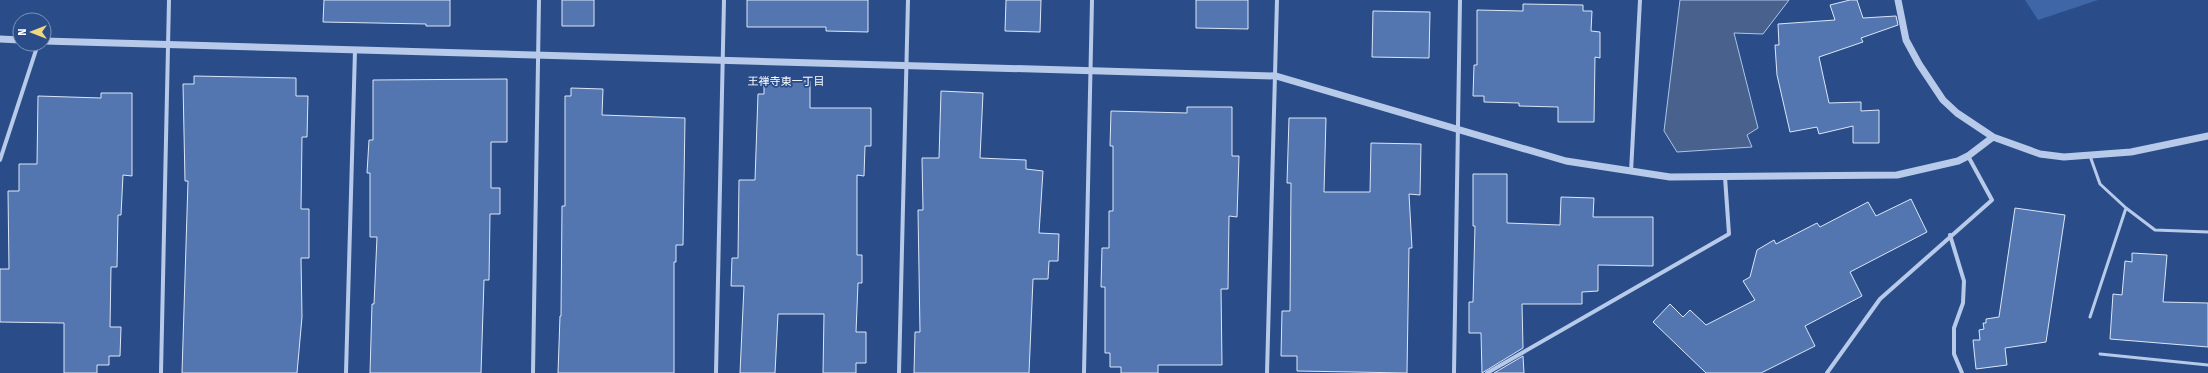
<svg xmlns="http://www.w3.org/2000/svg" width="2208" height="373" font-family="'Fira Sans','Noto Sans JP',sans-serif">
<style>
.green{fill:#3f66a6}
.water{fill:#49628d;stroke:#adc4e9}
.building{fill:#5376b1;stroke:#dbe6f7}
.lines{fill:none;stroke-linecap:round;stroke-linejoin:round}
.service{stroke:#b8cae9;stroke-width:3}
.minor{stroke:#b8cae9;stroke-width:4}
.tertiary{stroke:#b8cae9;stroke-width:7}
.labels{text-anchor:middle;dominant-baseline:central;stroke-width:3.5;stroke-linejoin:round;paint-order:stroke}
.neighbourhood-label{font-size:11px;fill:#fff;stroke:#2a4d89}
</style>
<rect width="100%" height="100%" fill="#2a4d89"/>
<path class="green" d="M 2025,0 L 2098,0 L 2038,20 Z"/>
<path class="water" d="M 1680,0 L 1789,0 L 1763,34 L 1734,33 L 1758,128 L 1747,135 L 1752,147 L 1677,152 L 1664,131 Z"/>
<path class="building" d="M 324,0 L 450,0 L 450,26 L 426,26 L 426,24 L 323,22 Z
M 562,0 L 594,0 L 594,26 L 562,26 Z
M 747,0 L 868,0 L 868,32 L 826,31 L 826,27 L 747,27 Z
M 1006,0 L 1041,0 L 1040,32 L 1005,31 Z
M 1196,0 L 1248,0 L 1248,29 L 1196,28 Z
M 1850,0 L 1857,0 L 1863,18 L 1896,16 L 1898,25 L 1861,38 L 1863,42 L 1819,57 L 1829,103 L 1861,102 L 1861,111 L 1879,110 L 1879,143 L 1853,143 L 1853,126 L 1819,134 L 1817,127 L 1790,132 L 1777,75 L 1775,45 L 1779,45 L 1778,24 L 1835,20 L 1830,5 Z
M 1523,4 L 1583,5 L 1583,11 L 1592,11 L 1591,31 L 1600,32 L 1600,58 L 1595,57 L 1594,122 L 1558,122 L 1558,107 L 1519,106 L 1519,103 L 1484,102 L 1484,96 L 1473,96 L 1474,65 L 1477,65 L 1477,10 L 1523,11 Z
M 1373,11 L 1430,12 L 1429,58 L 1372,57 Z
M 194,76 L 296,78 L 296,96 L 308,96 L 307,137 L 302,137 L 301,209 L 309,209 L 309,258 L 301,258 L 302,317 L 297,373 L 182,373 L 188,181 L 185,181 L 183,84 L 194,84 Z
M 507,79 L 507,142 L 491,142 L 491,188 L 500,188 L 500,214 L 490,214 L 489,280 L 484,280 L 481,373 L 370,373 L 372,304 L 374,304 L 377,237 L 370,237 L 370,173 L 367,173 L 369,140 L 373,140 L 373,80 Z
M 764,81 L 810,81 L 810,108 L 871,108 L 871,146 L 865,146 L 864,176 L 857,175 L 857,255 L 862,255 L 862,283 L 858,283 L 856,332 L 866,332 L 866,363 L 856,363 L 856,373 L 823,373 L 824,314 L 778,314 L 775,373 L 740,373 L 744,286 L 731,286 L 732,258 L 738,258 L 739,180 L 755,180 L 758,94 L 764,94 Z
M 571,88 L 603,89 L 602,115 L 685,118 L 683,245 L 676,245 L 676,262 L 674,262 L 674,373 L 558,373 L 560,316 L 561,316 L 562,206 L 565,206 L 565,96 L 571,96 Z
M 941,91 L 983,93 L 980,158 L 1026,160 L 1026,169 L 1043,171 L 1039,233 L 1059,234 L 1058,261 L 1049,261 L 1048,279 L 1033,279 L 1029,373 L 914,373 L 915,332 L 920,332 L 918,210 L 923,210 L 922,158 L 939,158 Z
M 101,93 L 132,93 L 132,176 L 123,175 L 121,215 L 118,215 L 117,267 L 111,267 L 110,327 L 121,327 L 120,356 L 109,356 L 109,365 L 97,365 L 97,373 L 64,373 L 64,323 L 0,322 L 0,269 L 9,269 L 8,191 L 19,191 L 19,164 L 37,164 L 38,96 L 101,98 Z
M 1187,107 L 1232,107 L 1232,156 L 1239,156 L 1237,217 L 1229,216 L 1228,289 L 1221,289 L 1222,365 L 1158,365 L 1158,373 L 1121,373 L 1121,367 L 1110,367 L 1110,353 L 1105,353 L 1105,287 L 1101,287 L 1102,248 L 1109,248 L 1109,211 L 1113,211 L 1113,146 L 1110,146 L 1111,111 L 1187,113 Z
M 1289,118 L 1326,118 L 1324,192 L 1370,192 L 1371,143 L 1421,144 L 1420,195 L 1409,194 L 1412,248 L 1409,248 L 1407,373 L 1297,371 L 1297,356 L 1281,356 L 1282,311 L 1290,311 L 1291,183 L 1287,183 Z
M 1473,174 L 1507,174 L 1507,223 L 1560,225 L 1561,197 L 1594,198 L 1593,217 L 1653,217 L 1653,266 L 1598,265 L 1598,291 L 1582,292 L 1582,304 L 1522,304 L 1523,348 L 1482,373 L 1481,333 L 1469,333 L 1469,302 L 1473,302 L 1475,226 L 1473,226 Z
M 1911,199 L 1927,232 L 1850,272 L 1862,296 L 1805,326 L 1815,346 L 1761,373 L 1706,373 L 1653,322 L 1670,304 L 1683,317 L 1690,310 L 1706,325 L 1755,300 L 1743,281 L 1750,277 L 1757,250 L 1774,240 L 1776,244 L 1817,223 L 1820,227 L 1868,202 L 1876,216 Z
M 2015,208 L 2065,215 L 2046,342 L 2005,348 L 2007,365 L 1976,369 L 1973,340 L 1980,340 L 1979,330 L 1984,329 L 1983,323 L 1986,323 L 1986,319 L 1999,317 Z
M 2132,253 L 2167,255 L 2163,302 L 2208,303 L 2208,347 L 2110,339 L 2113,294 L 2122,295 L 2125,261 L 2132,262 Z
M 1523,356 L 1524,373 L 1494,373 Z"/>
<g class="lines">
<path class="service" d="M 2090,156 L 2100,184 L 2126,208 L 2090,317
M 2126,208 L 2155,230 L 2208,232
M 2100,354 L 2208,365"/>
<path class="minor" d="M 0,160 L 38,44
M 1631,172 L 1640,0
M 1950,235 L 1964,281 L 1963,303 L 1954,328 L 1954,354 L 1962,373
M 161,373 L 169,0
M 346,373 L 355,50
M 533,373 L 539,0
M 716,373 L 724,0
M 899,373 L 908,0
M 1084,373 L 1092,0
M 1267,373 L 1277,0
M 1454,373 L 1460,0
M 1487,373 L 1729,234 L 1725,177
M 1827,373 L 1880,299 L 1992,200 L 1968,156"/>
<path class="tertiary" d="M 1898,0 L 1906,40 L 1919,64 L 1943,100 L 1957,113 L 1993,137 L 2040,154 L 2064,157 L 2131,152 L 2208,136
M 0,39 L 20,40
M 44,41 L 1276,76 L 1566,161 L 1670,177 L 1897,175 L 1958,161 L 1968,156 L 1993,137"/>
</g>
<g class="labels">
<g class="neighbourhood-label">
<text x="786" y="81">王禅寺東一丁目</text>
</g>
</g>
<g transform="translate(32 32) rotate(270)"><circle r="19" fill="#2a4d89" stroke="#7f94b8"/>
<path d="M0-3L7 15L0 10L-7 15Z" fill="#efd77f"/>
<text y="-6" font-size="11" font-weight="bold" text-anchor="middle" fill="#ffffff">N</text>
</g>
</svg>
